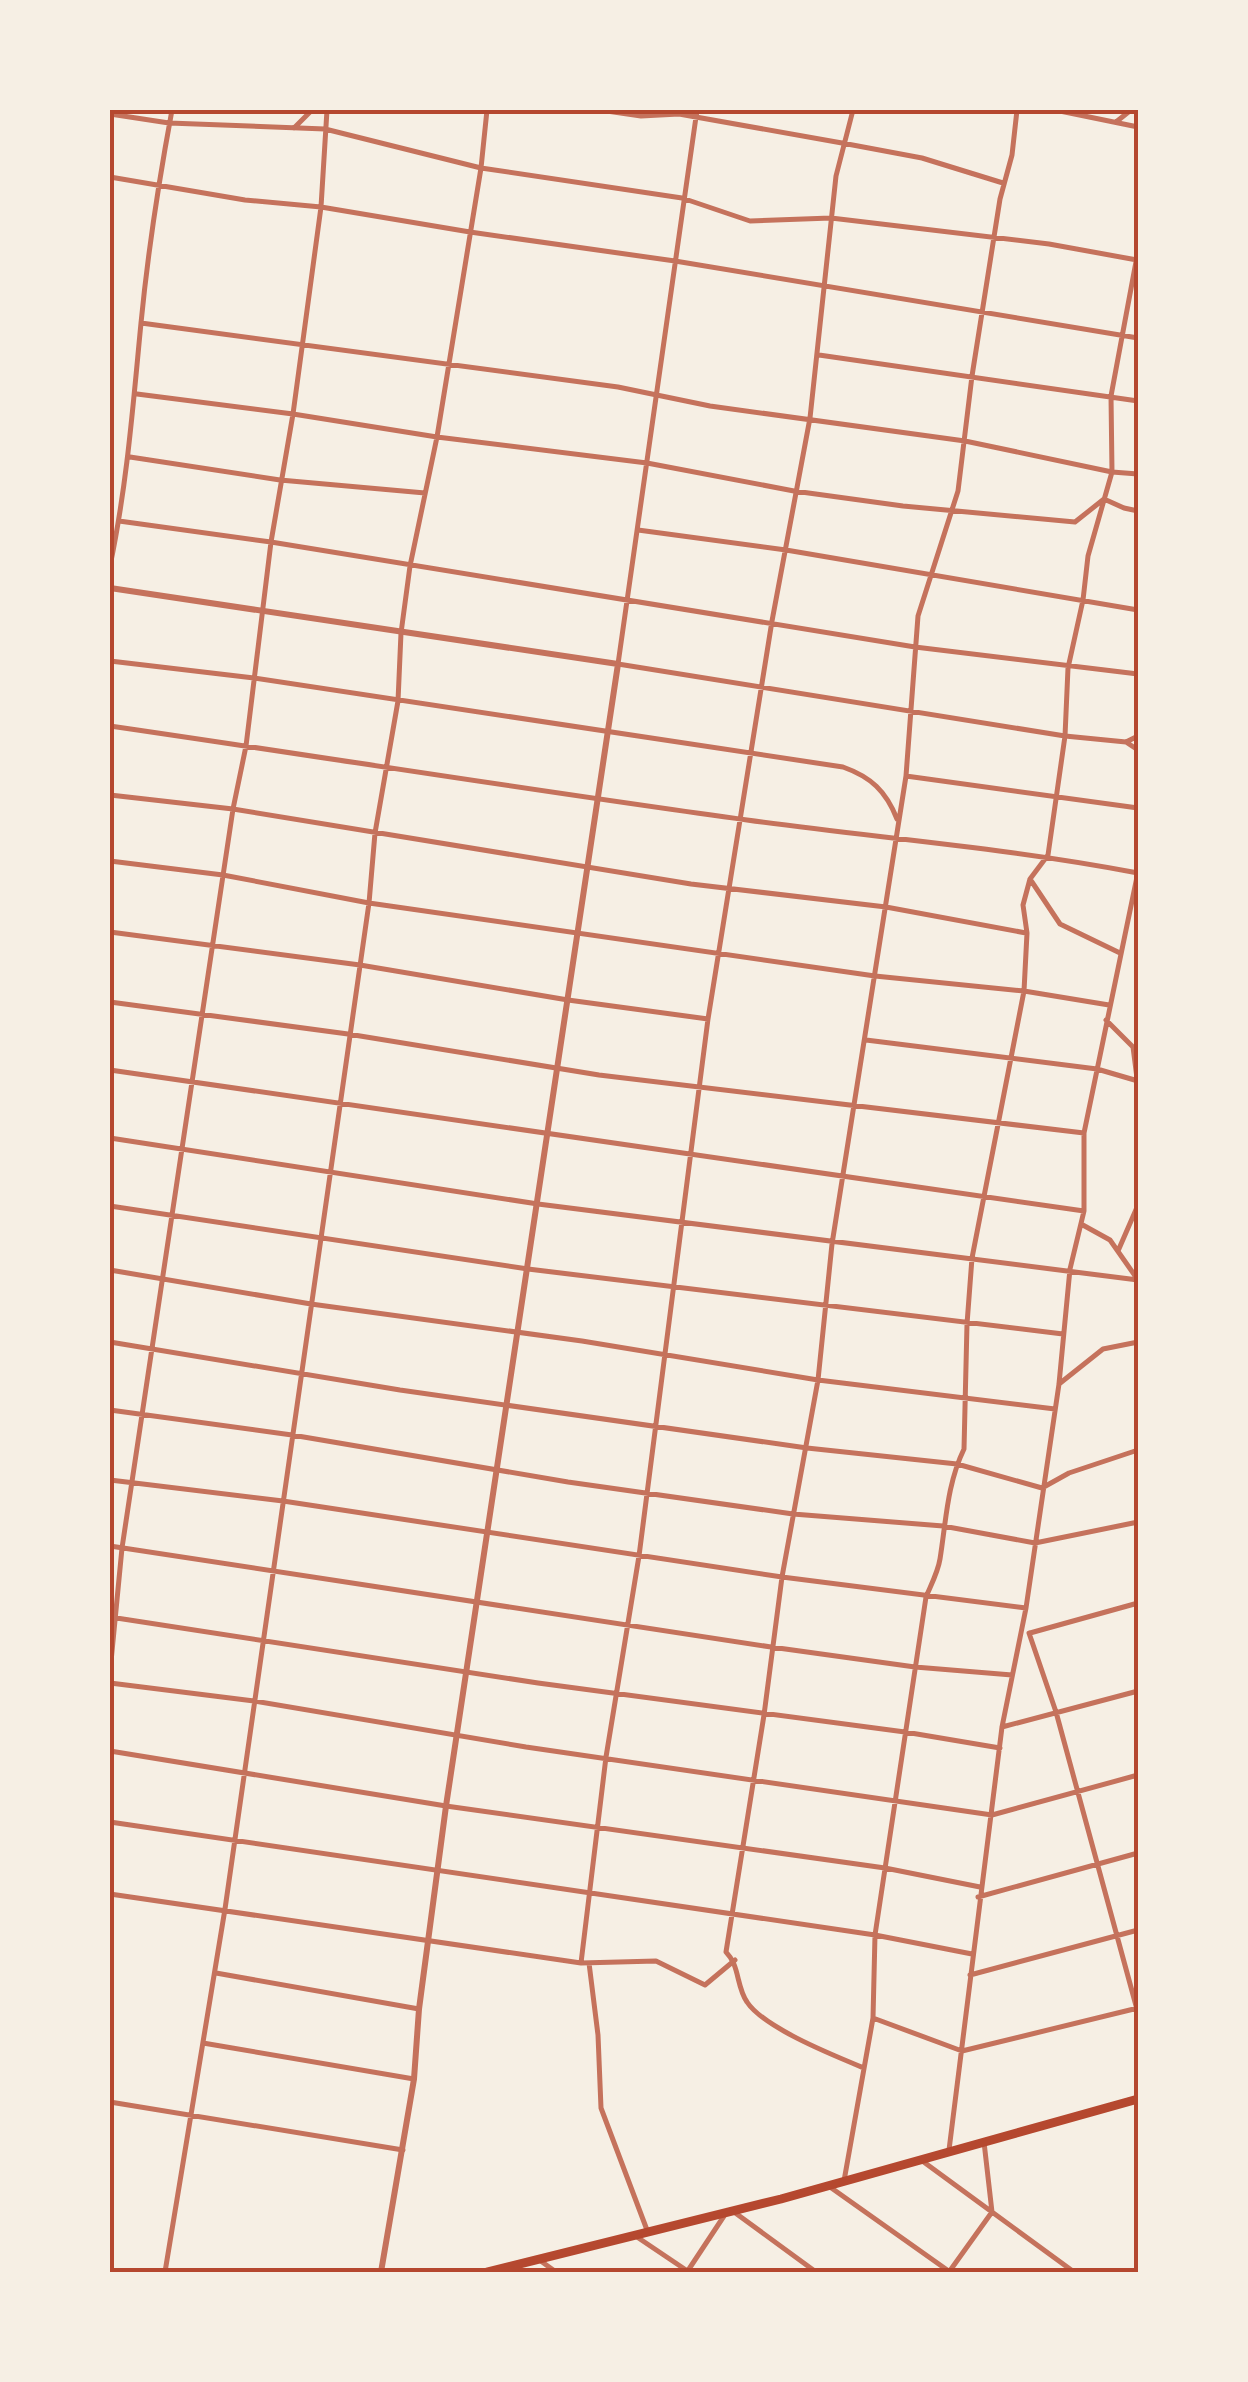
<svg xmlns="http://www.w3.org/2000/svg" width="1248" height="2382" font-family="Lato,sans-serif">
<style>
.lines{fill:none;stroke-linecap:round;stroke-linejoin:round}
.minor{stroke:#c5725c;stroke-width:5}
.tertiary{stroke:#c5725c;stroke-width:6}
.primary{stroke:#b5482f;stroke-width:9}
.neatline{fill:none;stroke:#b5482f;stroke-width:4}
</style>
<rect width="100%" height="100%" fill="#f6efe4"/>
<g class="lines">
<path class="minor" d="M 600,110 L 641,116 L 679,114 L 842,143 L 922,158 L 1003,183
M 697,110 L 618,664 L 1065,736 L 1126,742 L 1138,736
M 1055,110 L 1138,127
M 110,114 L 169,123 L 325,129 L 481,168 L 682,198 L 750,221 L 831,218 L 1049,244 L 1137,260
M 1116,122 L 1131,110
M 294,128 L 312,110
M 110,177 L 245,200 L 321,207 L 470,232 L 675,261 L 1138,338
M 1138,251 L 1111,396 L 1112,472 L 1088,556 L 1083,600 L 1068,668 L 1065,736 L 1048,855 L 1030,879 L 1023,905 L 1027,933 L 1024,991 L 972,1258 L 967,1324 L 964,1449 C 947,1484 946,1522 940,1559 C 938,1572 931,1585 926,1597 L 875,1935 L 873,2018 L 962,2051 L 1138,2008
M 141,323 L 618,387 L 710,406 L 965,441 L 1112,472 L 1138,474
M 819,355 L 1138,401
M 137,394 L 293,414 L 437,437 L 647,463 L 794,491 L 903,506 L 1075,522 L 1104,499 L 1124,508 L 1138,511
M 130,457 L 280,480 L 425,493
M 119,521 L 271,542 L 915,647 L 1138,674
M 638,530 L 786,550 L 1138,610
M 110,566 C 127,485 133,405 141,323 C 148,251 159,180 172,110
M 110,661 L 254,678 L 843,767 C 871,777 886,791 897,819
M 110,726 C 323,757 535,791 747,820 C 878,838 1009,848 1138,873
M 1126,742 L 1138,750
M 906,776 L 1138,808
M 110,795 L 233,809 L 691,884 L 886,907 L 1026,933
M 110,861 L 223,875 L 369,903 L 875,976 L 1024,991 L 1109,1005
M 1030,879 L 1060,924 L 1120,953
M 110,932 L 360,965 L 568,1000 L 708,1019
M 110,1002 L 348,1034 L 599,1075 L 1084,1133
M 1106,1020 L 1133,1047 L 1138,1086
M 866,1040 L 1097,1069 L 1138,1081
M 110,1070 L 1084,1211
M 110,1138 L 538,1204 L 1138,1280
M 110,1206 L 528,1269 L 1063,1334
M 1081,1224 L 1110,1240 L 1138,1280
M 1118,1251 L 1138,1205
M 110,1270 L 311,1304 L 582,1341 L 818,1380 L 1055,1409
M 110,1342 L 400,1390 L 807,1448 L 957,1464 L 1042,1488 L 1069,1473 L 1138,1450
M 1059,1384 L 1103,1349 L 1138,1342
M 110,1410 L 292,1435 L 568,1482 L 793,1514 L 943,1526 L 1035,1543 L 1138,1522
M 110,1480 L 283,1501 L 782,1577 L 1026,1608
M 110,1546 L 771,1647 L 915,1667 L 1012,1675
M 110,1617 L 538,1683 L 905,1732 L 1000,1748
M 1029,1633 L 1056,1712 L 1138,2013
M 1030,1633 L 1138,1603
M 110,1672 L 122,1548 L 233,809 L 246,746 L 271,542 L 293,414 L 321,207 L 327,110
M 110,1683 L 254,1701 L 526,1747 L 992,1815 L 1138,1775
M 1002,1727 L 1138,1691
M 110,1751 L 446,1806 L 885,1868 L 980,1887
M 110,1822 L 875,1935 L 972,1954
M 110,1894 L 581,1963 L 656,1961 L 705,1985 L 735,1960
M 978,1897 L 1138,1853
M 581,1963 L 606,1757 L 639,1556 L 708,1019 L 772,621 L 810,418 L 836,176 L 853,110
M 589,1963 L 598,2035 L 601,2108 L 647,2230
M 216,1973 L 419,2009
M 970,1975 L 1138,1930
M 203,2043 L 414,2079
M 864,2068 C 835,2056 764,2028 747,2002 C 736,1986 740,1966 726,1952 L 764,1715 L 782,1577 L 818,1380 L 832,1244 L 906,776 L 918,616 L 958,491 L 972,376 L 1000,199 L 1012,155 L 1017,110
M 110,2102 L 403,2150
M 984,2142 L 992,2212 L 1074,2272
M 949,2150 L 1002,1727 L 1026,1608 L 1059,1384 L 1070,1269 L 1084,1211 L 1084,1133 L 1138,872
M 921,2160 L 992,2212 L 949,2272
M 844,2181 L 873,2018
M 830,2187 L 950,2272
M 734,2212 L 816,2272
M 637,2237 L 686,2270
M 538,2259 L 556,2272
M 165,2272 L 225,1909 L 369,903 L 375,833 L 398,701 L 401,633 L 410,566 L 437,437 L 481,168 L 487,110
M 687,2272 L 724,2216"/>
<path class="tertiary" d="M 110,588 L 618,664 L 446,1806 L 419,2009 L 414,2079 L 381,2272"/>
<path class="primary" d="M 487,2272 L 781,2199 L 1138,2099"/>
</g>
<rect width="1248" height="2382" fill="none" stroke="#f6efe4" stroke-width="225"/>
<rect x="112" y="112" width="1024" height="2158" class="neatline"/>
</svg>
